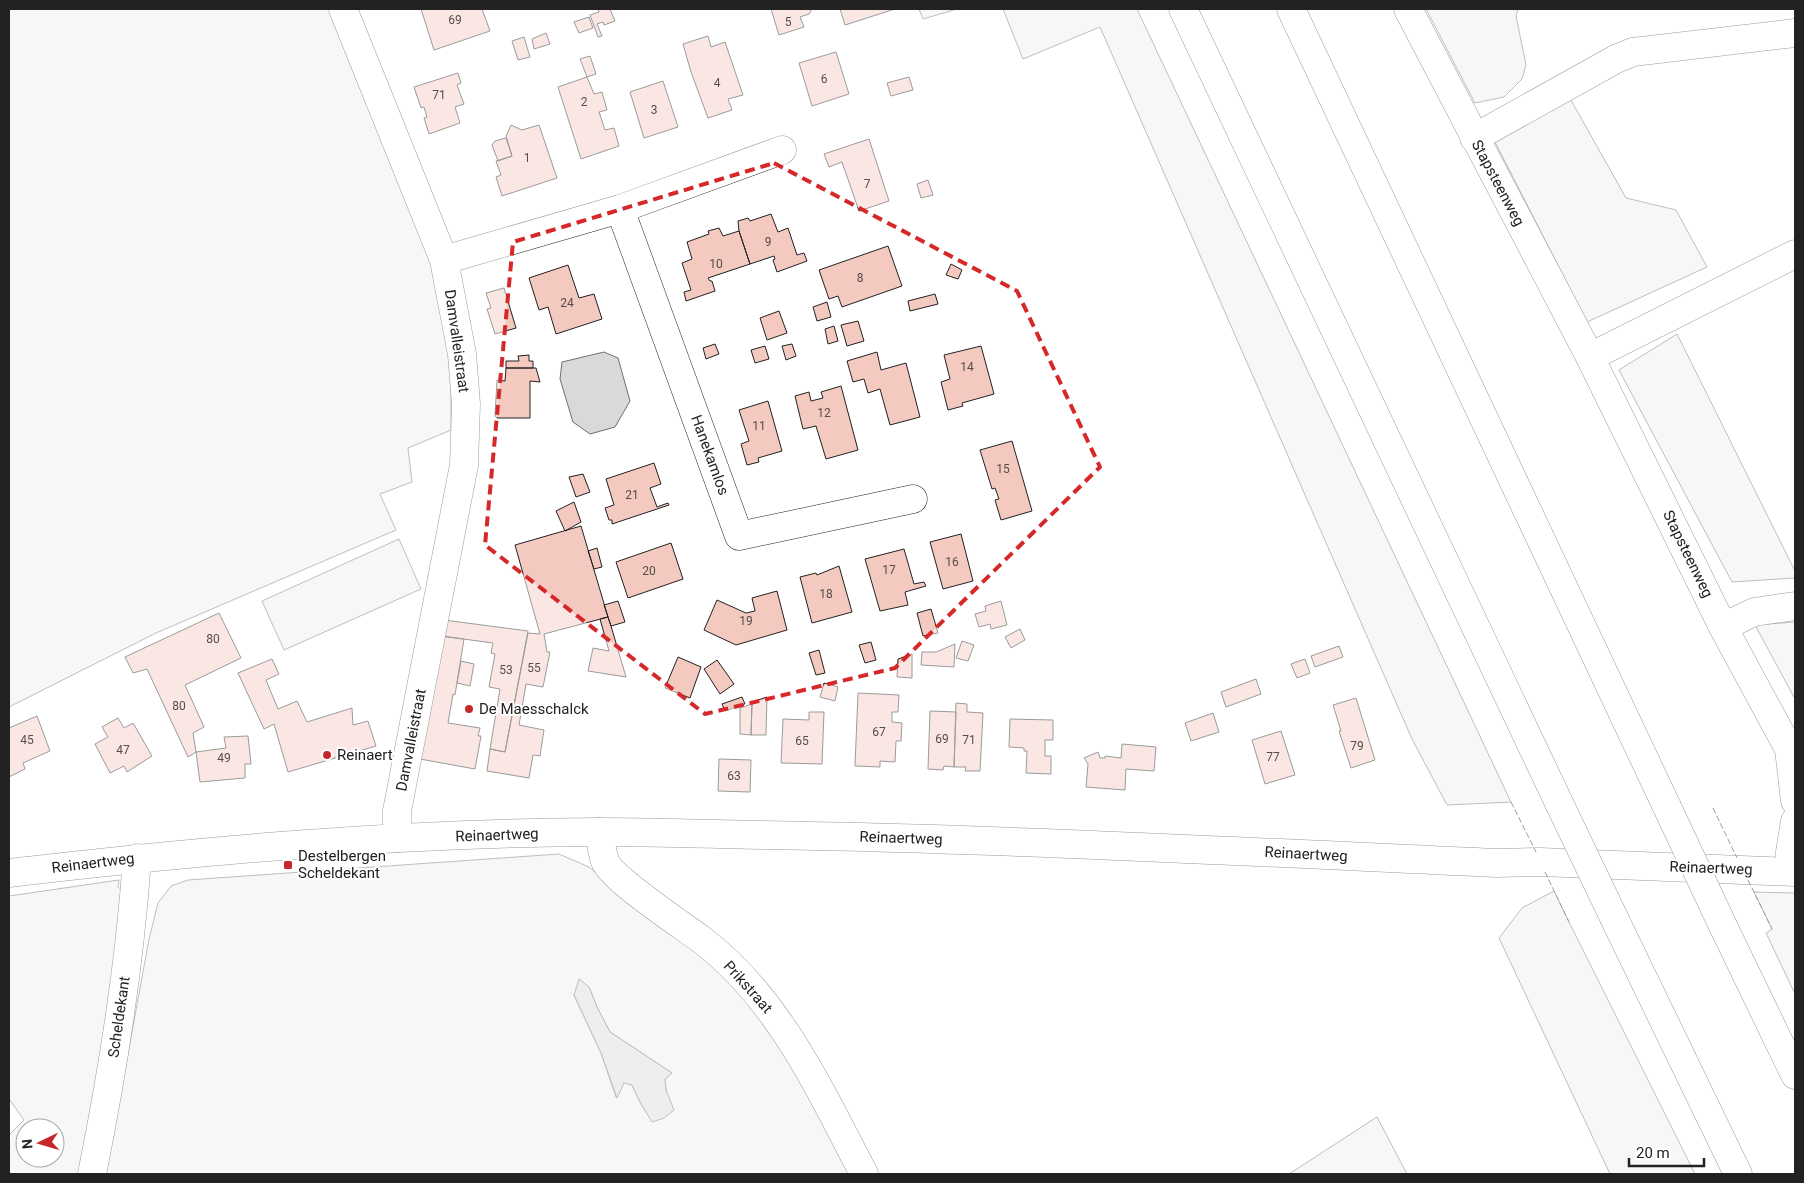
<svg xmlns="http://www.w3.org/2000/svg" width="1804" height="1183" font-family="Roboto,sans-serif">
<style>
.green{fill:#eee;stroke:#6f6f6f;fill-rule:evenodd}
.parking{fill:#ededed;stroke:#6f6f6f}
.water{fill:#d9d9d9;stroke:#6f6f6f}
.building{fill:#f3c9c0;stroke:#222}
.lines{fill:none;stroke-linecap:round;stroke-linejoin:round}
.minor-casing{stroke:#222;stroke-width:29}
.major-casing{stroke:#222;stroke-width:29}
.highway-casing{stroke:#222;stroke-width:29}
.minor{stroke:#fff;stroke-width:28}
.major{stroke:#fff;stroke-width:28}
.highway{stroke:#fff;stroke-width:28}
.highway-bridge-casing{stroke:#222;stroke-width:29;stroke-linecap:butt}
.highway-bridge{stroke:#fff;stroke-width:28}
.fence{stroke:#222;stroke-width:1;stroke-dasharray:6 2.5;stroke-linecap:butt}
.marked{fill:none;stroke:#d62828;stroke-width:4;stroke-dasharray:10 6;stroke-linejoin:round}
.poi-dot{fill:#c62828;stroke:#fff;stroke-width:2}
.labels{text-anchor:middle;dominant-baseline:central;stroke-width:4;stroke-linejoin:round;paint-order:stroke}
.number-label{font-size:12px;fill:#564c4a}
.street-label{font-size:15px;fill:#222;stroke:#fff}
.poi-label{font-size:15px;fill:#222;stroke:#fff;text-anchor:start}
</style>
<rect width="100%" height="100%" fill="#fff"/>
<path class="green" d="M 9,9 L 331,9 L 441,286 L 451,381 L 451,430 L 408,448 L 412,482 L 380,494 L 396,530 L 156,633 L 9,707 Z
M 919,9 L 957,9 L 923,19 Z
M 1003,9 L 1137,9 L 1511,802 L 1447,805 L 1412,739 L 1100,27 L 1023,59 Z
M 1426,9 L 1518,9 L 1516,16 L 1526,65 L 1522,79 L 1504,97 L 1475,103 Z
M 1567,93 L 1626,198 L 1676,210 L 1707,267 L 1587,322 L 1492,136 Z
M 1677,334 L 1795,571 L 1795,578 L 1732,582 L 1619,370 Z
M 1795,622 L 1795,699 L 1755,625 Z
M 559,854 L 589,867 L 611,886 L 663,922 L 734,983 L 771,1030 L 852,1174 L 106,1174 L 149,939 L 158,903 L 171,886 L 188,880 ZM 589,987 L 597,1007 L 610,1032 L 672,1073 L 665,1079 L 666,1090 L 652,1121 L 641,1104 L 632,1085 L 624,1082 L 616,1097 L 601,1053 L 574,995 Z
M 119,880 L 118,887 L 126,894 L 101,1054 L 79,1174 L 9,1174 L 9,1135 L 24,1120 L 9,1099 L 9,896 ZM 25,1128 L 55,1128 L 55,1158 L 25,1158 Z
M 1554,891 L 1569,922 L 1695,1174 L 1610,1174 L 1499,938 L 1522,908 Z
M 1754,892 L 1795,893 L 1795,994 L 1766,933 L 1772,929 Z
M 1377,1117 L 1407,1174 L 1289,1174 Z"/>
<path class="parking" d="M 399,539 L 421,589 L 284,650 L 262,601 Z"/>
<path class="water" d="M 604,352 L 618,358 L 630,401 L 615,427 L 590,434 L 573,422 L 560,379 L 562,362 Z
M 579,979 L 589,987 L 597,1007 L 610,1032 L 672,1073 L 665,1079 L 666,1090 L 674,1110 L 664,1118 L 652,1122 L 641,1104 L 632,1085 L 624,1083 L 617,1098 L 601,1053 L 574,995 Z"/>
<path class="building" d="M 421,9 L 482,9 L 490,31 L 434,50 Z
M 598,9 L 610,9 L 615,21 L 604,25 L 603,22 L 597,24 L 602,36 L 598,37 L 590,15 L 599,12 Z
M 771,9 L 810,9 L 811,11 L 809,14 L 800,17 L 804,27 L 779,35 Z
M 840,9 L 895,9 L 845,25 Z
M 589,17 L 593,28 L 579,33 L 574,22 Z
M 546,33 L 550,44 L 534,49 L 532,39 Z
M 708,36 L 711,47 L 725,42 L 743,95 L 728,99 L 732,110 L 708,118 L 691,72 L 683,44 Z
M 524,37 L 530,57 L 518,60 L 512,41 Z
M 836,52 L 849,94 L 812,106 L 799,63 Z
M 590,56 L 596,74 L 587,77 L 594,94 L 602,92 L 607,110 L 599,112 L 605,130 L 614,128 L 619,146 L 581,159 L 558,87 L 587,77 L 580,59 Z
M 458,73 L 461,83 L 457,85 L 464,104 L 455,107 L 460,123 L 429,134 L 424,118 L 427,117 L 424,107 L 421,108 L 414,87 Z
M 909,77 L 913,90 L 891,96 L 887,83 Z
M 663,81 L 678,127 L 644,138 L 630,92 Z
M 511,125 L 522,130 L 539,125 L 557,178 L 502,196 L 496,177 L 501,175 L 496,161 L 512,156 L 506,136 Z
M 506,138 L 512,156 L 498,161 L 492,145 L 495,141 Z
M 869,139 L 889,201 L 859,211 L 842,162 L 829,167 L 824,154 Z
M 928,180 L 933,195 L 921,198 L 917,184 Z
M 771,214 L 778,232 L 788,228 L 797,255 L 804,253 L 807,261 L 777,272 L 773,260 L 775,259 L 774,256 L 750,264 L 739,231 L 738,221 L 748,218 L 750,221 Z
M 719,228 L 723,236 L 739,231 L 750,264 L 708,278 L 710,281 L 712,281 L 715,291 L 686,301 L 684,292 L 691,290 L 682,263 L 692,259 L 687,242 L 709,234 L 708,231 Z
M 888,246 L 902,286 L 842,307 L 838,296 L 829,299 L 819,270 Z
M 951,264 L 962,270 L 958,279 L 946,275 Z
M 568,265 L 579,298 L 594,294 L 602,319 L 556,334 L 548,307 L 539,310 L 529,278 Z
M 504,288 L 516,328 L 495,334 L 487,309 L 491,308 L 486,293 Z
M 935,294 L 938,304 L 910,311 L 908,301 Z
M 827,302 L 831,317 L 817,321 L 813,307 Z
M 779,311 L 787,333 L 767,340 L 760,318 Z
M 858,321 L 864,341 L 847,346 L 841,325 Z
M 834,326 L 838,341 L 828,344 L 825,329 Z
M 715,344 L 719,354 L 706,359 L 703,348 Z
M 792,344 L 796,356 L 786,360 L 782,346 Z
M 765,346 L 769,359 L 755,363 L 751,350 Z
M 981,346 L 994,394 L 962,403 L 963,406 L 948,410 L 941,382 L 950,379 L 944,355 Z
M 877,352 L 881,370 L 906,363 L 920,417 L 890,425 L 880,389 L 868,393 L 864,379 L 853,382 L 847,361 Z
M 529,355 L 529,361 L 533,361 L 533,368 L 506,368 L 506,361 L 519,361 L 518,356 Z
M 506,368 L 536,368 L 540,382 L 530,381 L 530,418 L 497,418 L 495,416 L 497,380 L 505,381 Z
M 841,386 L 858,450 L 826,459 L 816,426 L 803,429 L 795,396 L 809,392 L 811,401 L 823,398 L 821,392 Z
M 768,401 L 782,451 L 758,458 L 759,462 L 747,465 L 741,444 L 749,441 L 739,410 Z
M 1012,441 L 1032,511 L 1001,520 L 995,500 L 999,499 L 995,488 L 992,489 L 980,450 Z
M 654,463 L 661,484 L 650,488 L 657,507 L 668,503 L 669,505 L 612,524 L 612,520 L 609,520 L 605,508 L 614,505 L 606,479 Z
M 583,474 L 590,492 L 576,497 L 569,477 Z
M 574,502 L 581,522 L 565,531 L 556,511 Z
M 581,526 L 608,617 L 544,634 L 547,652 L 550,652 L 543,687 L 526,684 L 519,725 L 544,730 L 540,756 L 533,755 L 529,778 L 487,771 L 490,749 L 505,752 L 528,633 L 540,634 L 515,545 Z
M 961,534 L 973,581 L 943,589 L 930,542 Z
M 671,543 L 683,579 L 628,598 L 616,562 Z
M 597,548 L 602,567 L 594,569 L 588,551 Z
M 904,549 L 914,584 L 924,582 L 926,586 L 905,592 L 908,605 L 880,611 L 865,559 Z
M 839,566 L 852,612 L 812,623 L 800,577 L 816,573 L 817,575 Z
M 777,591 L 787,630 L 736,645 L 704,630 L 717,600 L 746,613 L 755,611 L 752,598 Z
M 618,601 L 625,622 L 611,626 L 604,605 Z
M 1001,601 L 1007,625 L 991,629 L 990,624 L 979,627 L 975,614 L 986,611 L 985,606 Z
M 931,609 L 938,633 L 923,636 L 917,613 Z
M 219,613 L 241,658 L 185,685 L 204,727 L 193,733 L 196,752 L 188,757 L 147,669 L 133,673 L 125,657 Z
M 608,617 L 611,626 L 626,677 L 588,671 L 593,648 L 609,651 L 600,619 Z
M 444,620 L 528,631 L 505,752 L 490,749 L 500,689 L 489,687 L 495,654 L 491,653 L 493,643 L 441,636 Z
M 1020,629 L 1025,640 L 1011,648 L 1005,637 Z
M 441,636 L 464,639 L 455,695 L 453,694 L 448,723 L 480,728 L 478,736 L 481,736 L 475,769 L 420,759 Z
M 962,641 L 974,645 L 968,661 L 956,658 Z
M 871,642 L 876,660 L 865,663 L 859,645 Z
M 955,644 L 954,667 L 921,665 L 922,652 L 936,652 Z
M 1339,646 L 1343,657 L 1315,667 L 1311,656 Z
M 819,650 L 825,673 L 816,675 L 809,653 Z
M 912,654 L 912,678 L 897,677 L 898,659 Z
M 678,657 L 701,667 L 690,698 L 665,688 Z
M 272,659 L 279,674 L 266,680 L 278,709 L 297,701 L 307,722 L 352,708 L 353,725 L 368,721 L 376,746 L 288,772 L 274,724 L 264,729 L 238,673 Z
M 1305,659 L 1310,673 L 1297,678 L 1291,664 Z
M 717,660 L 734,684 L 720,694 L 704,669 Z
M 461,661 L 474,664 L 470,686 L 457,683 Z
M 1256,679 L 1261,694 L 1226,707 L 1221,692 Z
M 824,683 L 838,687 L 835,701 L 820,697 Z
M 858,693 L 899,695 L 898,712 L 892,712 L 892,722 L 902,723 L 901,741 L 896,741 L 895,762 L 880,761 L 880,767 L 855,766 Z
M 742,697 L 745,704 L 725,711 L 722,704 Z
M 767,697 L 766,735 L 751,735 L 752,702 Z
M 1356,698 L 1375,760 L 1351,768 L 1339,731 L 1341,731 L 1333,705 Z
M 956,703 L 967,704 L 967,712 L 983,713 L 980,771 L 965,771 L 966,767 L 954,767 Z
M 752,704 L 751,735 L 740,734 L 740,708 Z
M 930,711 L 956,712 L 954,767 L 944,766 L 943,770 L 928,769 Z
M 809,712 L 824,712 L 822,764 L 781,763 L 783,719 L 809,720 Z
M 1213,713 L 1219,732 L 1191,741 L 1185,723 Z
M 37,716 L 50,751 L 23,763 L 25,769 L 9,777 L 9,728 Z
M 118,718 L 124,728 L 133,723 L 152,756 L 127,772 L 124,766 L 110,773 L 95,744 L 108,737 L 102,727 Z
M 1010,719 L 1053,720 L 1053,740 L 1045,740 L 1045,756 L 1051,756 L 1051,774 L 1026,773 L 1027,751 L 1024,751 L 1024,748 L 1009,747 Z
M 1281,731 L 1295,775 L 1265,784 L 1252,740 Z
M 248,736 L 251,764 L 245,764 L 245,778 L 200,782 L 196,752 L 226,748 L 224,737 Z
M 1122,744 L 1156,747 L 1154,771 L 1126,769 L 1125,790 L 1086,787 L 1088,764 L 1084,758 L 1098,752 L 1100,758 L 1105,758 L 1105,756 L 1121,758 Z
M 719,759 L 751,760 L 750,792 L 718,791 Z"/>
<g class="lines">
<defs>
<path id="minor" d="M 343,9 L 444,260 L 462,354 L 466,404 L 464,465 L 397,811 L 397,838
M 1408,9 L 1590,357 L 1723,627 L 1789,749 L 1795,757
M 1474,138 L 1616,59 L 1633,52 L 1795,33
M 620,209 L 739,536 L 913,499
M 444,260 L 620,209 L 782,150
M 1590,357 L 1795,254
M 1723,627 L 1754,612 L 1795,606
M 1789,749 L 1795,801
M 599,832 C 601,841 602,853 605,861 C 613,880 682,925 702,940 C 779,999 820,1090 864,1174
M 1790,871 L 1790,852 L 1795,821
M 92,1174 C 113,1070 130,964 137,858"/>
<path id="major" d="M 9,873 C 205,850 401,833 599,832 C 654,832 709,834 763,835 C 1008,839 1252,852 1497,863 L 1540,862 L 1795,872"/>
<path id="highway" d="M 1183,9 L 1559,803
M 1291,9 L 1667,807
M 1617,924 L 1738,1174
M 1724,928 L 1795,1075"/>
</defs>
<use href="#minor" class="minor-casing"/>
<use href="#major" class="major-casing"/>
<use href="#highway" class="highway-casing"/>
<use href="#minor" class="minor"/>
<use href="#major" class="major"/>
<use href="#highway" class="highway"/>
<defs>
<path id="highway-bridge" d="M 1559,803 L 1617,924
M 1667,807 L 1724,928"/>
</defs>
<use href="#highway-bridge" class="highway-bridge-casing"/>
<use href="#highway-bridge" class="highway-bridge"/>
<path class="fence" d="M 1511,802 L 1536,852
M 1713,808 L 1737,858
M 1545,872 L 1569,922
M 1748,880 L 1772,929"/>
</g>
<path d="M0 0H1804V1183H0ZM 774,163 L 1017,291 L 1100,467 L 895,668 L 705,714 L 485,545 L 513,242 Z" fill="#fff" fill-opacity=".55" fill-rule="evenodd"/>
<path class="marked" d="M 774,163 L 1017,291 L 1100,467 L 895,668 L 705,714 L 485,545 L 513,242 Z"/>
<g class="poi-dot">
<circle cx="469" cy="709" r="5"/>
<circle cx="327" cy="755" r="5"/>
<rect x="283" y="860" width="10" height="10" rx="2.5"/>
</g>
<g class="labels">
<g class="number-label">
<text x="455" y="20">69</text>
<text x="788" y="22">5</text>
<text x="824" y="79">6</text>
<text x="717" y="83">4</text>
<text x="439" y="95">71</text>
<text x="584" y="102">2</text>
<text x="654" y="110">3</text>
<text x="527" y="158">1</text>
<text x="867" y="184">7</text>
<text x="768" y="242">9</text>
<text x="716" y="264">10</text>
<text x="860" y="278">8</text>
<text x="567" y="303">24</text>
<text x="967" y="367">14</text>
<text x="824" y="413">12</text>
<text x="759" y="426">11</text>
<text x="1003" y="469">15</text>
<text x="632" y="495">21</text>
<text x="952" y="562">16</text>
<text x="889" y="570">17</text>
<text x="649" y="571">20</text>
<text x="826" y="594">18</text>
<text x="746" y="621">19</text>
<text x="213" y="639">80</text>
<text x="534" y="668">55</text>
<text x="506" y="670">53</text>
<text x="179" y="706">80</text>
<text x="879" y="732">67</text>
<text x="942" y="739">69</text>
<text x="27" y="740">45</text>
<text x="969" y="740">71</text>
<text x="802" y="741">65</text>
<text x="1357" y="746">79</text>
<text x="123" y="750">47</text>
<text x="1273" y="757">77</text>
<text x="224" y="758">49</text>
<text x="734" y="776">63</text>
</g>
<g class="street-label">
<text transform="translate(1498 183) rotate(62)">Stapsteenweg</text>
<text transform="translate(457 341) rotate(82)">Damvalleistraat</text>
<text transform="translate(710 455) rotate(70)">Hanekamlos</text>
<text transform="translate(1688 554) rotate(64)">Stapsteenweg</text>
<text transform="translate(411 740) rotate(-79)">Damvalleistraat</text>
<text transform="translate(497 835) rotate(-2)">Reinaertweg</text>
<text transform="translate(901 838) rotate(2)">Reinaertweg</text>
<text transform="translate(1306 854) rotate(3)">Reinaertweg</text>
<text transform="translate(93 863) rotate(-7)">Reinaertweg</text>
<text transform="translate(1711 868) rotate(2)">Reinaertweg</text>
<text transform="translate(748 987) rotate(48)">Prikstraat</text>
<text transform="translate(119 1017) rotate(-82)">Scheldekant</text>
</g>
<g class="poi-label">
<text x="479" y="709">De Maesschalck</text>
<text x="337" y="755">Reinaert</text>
<text x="298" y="856">Destelbergen<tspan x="298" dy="17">Scheldekant</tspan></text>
</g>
</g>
<rect width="1804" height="1183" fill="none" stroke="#222222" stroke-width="20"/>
<g transform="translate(40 1143) rotate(265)"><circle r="24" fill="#ffffff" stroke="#a7a7a7"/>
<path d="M0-4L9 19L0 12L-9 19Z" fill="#c62828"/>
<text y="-8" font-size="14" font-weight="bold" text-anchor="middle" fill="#222222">N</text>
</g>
<path d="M1629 1158v8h75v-8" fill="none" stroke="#222222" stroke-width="2.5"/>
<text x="1636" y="1158" font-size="15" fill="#222222" stroke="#ffffff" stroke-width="4" paint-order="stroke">20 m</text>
</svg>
